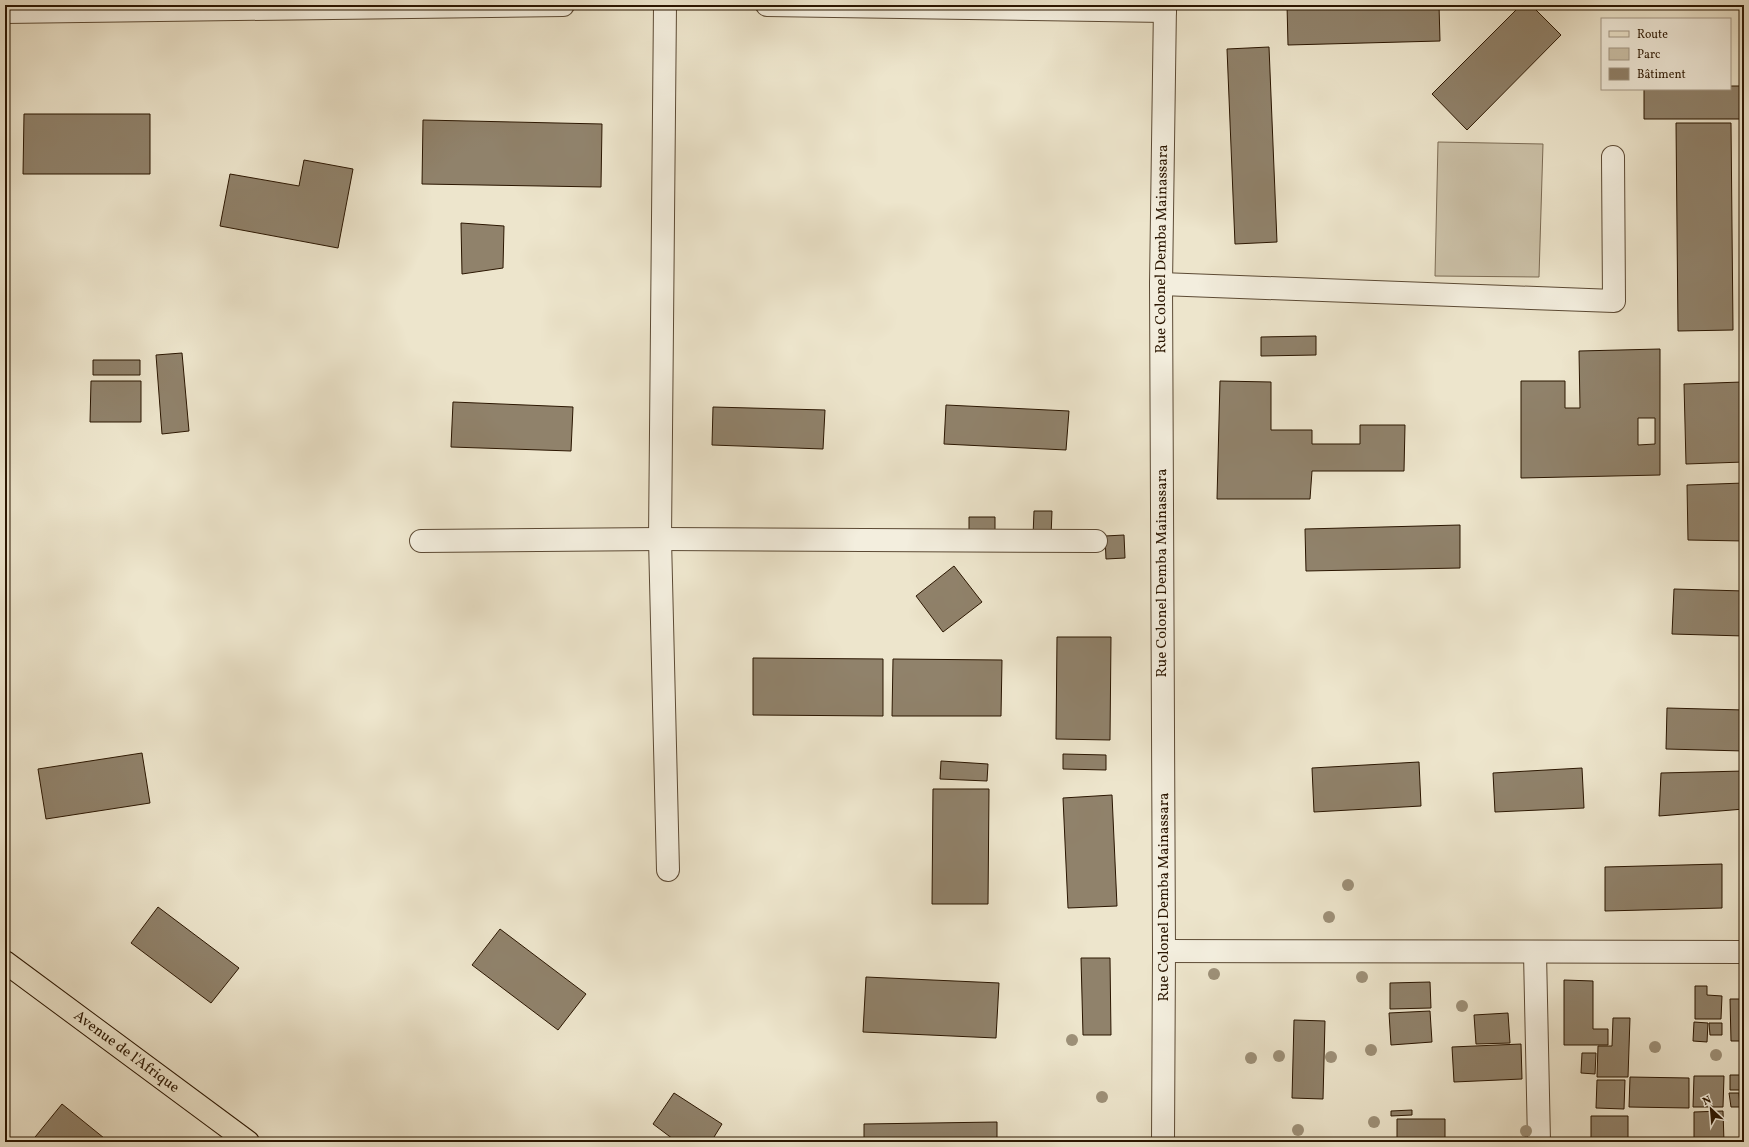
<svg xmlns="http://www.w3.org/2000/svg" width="1749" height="1147" font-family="Vollkorn,serif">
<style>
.green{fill:#ccc2a9;stroke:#7c6c55}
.building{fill:#90826b;stroke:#2b1601;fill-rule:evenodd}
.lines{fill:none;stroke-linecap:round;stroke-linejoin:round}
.minor-casing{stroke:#5c4a34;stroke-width:24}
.major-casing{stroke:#2b1601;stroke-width:24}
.minor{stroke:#f3eede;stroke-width:22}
.major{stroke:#ede5cc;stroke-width:22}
.tree{fill:#9d9078}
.labels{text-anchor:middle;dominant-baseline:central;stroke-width:3;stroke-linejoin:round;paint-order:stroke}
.street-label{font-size:15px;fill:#2b1601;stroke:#f3eede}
</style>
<rect width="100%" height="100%" fill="#ede5cc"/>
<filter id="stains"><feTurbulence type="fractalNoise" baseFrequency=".005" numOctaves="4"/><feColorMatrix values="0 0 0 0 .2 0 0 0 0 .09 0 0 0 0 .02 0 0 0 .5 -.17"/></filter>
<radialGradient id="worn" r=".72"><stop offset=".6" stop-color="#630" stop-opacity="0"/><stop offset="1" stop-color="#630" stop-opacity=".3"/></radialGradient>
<path class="green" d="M 1438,142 L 1543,144 L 1539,277 L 1435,276 Z"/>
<path class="building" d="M 1287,5 L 1439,5 L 1440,41 L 1288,45 Z
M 1521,5 L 1531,5 L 1561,35 L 1467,130 L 1432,94 Z
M 1269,47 L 1277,242 L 1235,244 L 1227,49 Z
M 1730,86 L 1744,86 L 1744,119 L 1644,119 L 1644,89 L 1730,89 Z
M 24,114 L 150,114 L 150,174 L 23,174 Z
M 423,120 L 602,124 L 601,187 L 422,184 Z
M 1676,123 L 1731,123 L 1733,330 L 1678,331 Z
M 304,160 L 353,169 L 338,248 L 220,226 L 230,174 L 299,186 Z
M 461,223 L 504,226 L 503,268 L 462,274 Z
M 1316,336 L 1316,355 L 1261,356 L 1261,337 Z
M 1660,349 L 1660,475 L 1521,478 L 1521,381 L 1565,381 L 1565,408 L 1580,408 L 1579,351 ZM 1638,418 L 1655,418 L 1655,444 L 1638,445 Z
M 182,353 L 189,431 L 162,434 L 156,355 Z
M 93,360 L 140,360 L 140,375 L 93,375 Z
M 91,381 L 141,381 L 141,422 L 90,422 Z
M 1220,381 L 1271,382 L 1271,430 L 1312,430 L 1312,444 L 1360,444 L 1360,425 L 1405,425 L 1404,471 L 1312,471 L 1310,499 L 1217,499 Z
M 1742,382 L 1744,462 L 1686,464 L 1684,384 Z
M 453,402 L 573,407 L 571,451 L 451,447 Z
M 946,405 L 1069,411 L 1066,450 L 944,444 Z
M 713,407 L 825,410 L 823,449 L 712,445 Z
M 1744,483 L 1744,541 L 1688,540 L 1687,485 Z
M 1034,511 L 1052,511 L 1051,537 L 1033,536 Z
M 969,517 L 995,517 L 995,536 L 969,536 Z
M 1460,525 L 1460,568 L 1306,571 L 1305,529 Z
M 1124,535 L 1125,558 L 1106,559 L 1105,536 Z
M 954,566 L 982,602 L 943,632 L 916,596 Z
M 1674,589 L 1744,591 L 1744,636 L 1672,634 Z
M 1057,637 L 1111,637 L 1110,740 L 1056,739 Z
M 753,658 L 883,659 L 883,716 L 753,715 Z
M 893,659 L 1002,660 L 1001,716 L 892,716 Z
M 1667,708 L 1744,710 L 1744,751 L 1666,749 Z
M 142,753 L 150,803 L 46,819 L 38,769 Z
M 1063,754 L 1106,755 L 1106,770 L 1063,769 Z
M 941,761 L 988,764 L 987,781 L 940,779 Z
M 1419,762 L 1421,806 L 1314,812 L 1312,768 Z
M 1582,768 L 1584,808 L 1495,812 L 1493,773 Z
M 1744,771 L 1744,809 L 1659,816 L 1661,773 Z
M 933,789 L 989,789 L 988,904 L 932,904 Z
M 1112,795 L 1117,906 L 1068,908 L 1063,798 Z
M 1722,864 L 1722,908 L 1605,911 L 1605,867 Z
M 158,907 L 239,968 L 211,1003 L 131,943 Z
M 500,929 L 586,994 L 558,1030 L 472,965 Z
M 1081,958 L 1110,958 L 1111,1035 L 1083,1035 Z
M 866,977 L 999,983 L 996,1038 L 863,1032 Z
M 1564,980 L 1593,981 L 1593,1029 L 1608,1029 L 1608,1045 L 1564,1045 Z
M 1430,982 L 1431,1008 L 1390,1009 L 1390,983 Z
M 1695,986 L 1707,986 L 1707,995 L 1722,996 L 1721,1019 L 1695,1019 Z
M 1730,999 L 1740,999 L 1741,1041 L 1731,1041 Z
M 1744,999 L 1744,1109 L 1743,1109 Z
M 1430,1011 L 1432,1042 L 1391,1045 L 1389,1013 Z
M 1508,1013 L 1510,1043 L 1476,1044 L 1474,1015 Z
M 1613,1018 L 1630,1018 L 1628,1077 L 1597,1077 L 1598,1046 L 1612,1046 Z
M 1294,1020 L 1325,1021 L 1323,1099 L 1292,1098 Z
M 1694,1022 L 1708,1023 L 1707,1042 L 1693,1041 Z
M 1709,1023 L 1722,1023 L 1722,1035 L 1710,1035 Z
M 1521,1044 L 1522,1079 L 1454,1082 L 1452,1047 Z
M 1582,1053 L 1596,1053 L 1595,1074 L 1581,1073 Z
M 1730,1075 L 1740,1075 L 1740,1090 L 1730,1090 Z
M 1694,1076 L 1724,1076 L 1723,1107 L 1693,1107 Z
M 1630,1077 L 1689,1078 L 1689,1108 L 1629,1107 Z
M 1597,1080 L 1625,1080 L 1624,1109 L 1596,1108 Z
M 674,1093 L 722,1124 L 711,1142 L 677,1142 L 653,1124 Z
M 1729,1093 L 1739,1093 L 1740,1107 L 1731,1107 Z
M 62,1104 L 104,1138 L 101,1142 L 31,1142 Z
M 1412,1110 L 1412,1115 L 1391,1116 L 1391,1111 Z
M 1723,1111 L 1724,1142 L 1694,1142 L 1694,1112 Z
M 1591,1116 L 1628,1116 L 1628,1142 L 1591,1142 Z
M 1397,1119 L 1445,1119 L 1445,1142 L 1397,1142 Z
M 997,1122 L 997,1142 L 864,1142 L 864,1124 Z
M 1374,1138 L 1374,1142 L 1340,1142 L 1340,1140 Z"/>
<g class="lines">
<defs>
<g id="minor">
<path d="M 665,5 L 660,539 L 668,870"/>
<path d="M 767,5 L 1165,11"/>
<path d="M 5,12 L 563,5"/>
<path d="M 1161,284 L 1614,301 L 1613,157"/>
<path d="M 421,541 L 660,539 L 1096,541"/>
<path d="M 1164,951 L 1744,952"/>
<path d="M 1535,953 L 1539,1142"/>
<path id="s1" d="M 1163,1142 L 1164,951 L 1161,284 L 1165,5"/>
</g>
<g id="major">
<path id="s2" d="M 5,962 L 248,1142"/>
</g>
</defs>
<use href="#minor" class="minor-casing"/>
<use href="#major" class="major-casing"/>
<use href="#minor" class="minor"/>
<use href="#major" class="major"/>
</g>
<g class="tree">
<circle cx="1348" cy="885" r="6"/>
<circle cx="1329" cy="917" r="6"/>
<circle cx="1214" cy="974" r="6"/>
<circle cx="1362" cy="977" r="6"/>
<circle cx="1462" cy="1006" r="6"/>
<circle cx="1072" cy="1040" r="6"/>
<circle cx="1655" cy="1047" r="6"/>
<circle cx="1371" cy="1050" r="6"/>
<circle cx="1716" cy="1055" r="6"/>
<circle cx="1279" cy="1056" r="6"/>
<circle cx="1331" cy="1057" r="6"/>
<circle cx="1251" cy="1058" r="6"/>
<circle cx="1102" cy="1097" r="6"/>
<circle cx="1374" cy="1122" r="6"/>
<circle cx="1298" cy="1130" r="6"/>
<circle cx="1526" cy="1131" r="6"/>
</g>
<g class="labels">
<g class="street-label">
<text stroke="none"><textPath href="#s1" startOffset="893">Rue Colonel Demba Mainassara</textPath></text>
<text transform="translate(1162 573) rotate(-90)">Rue Colonel Demba Mainassara</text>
<text transform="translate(1164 897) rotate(-90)">Rue Colonel Demba Mainassara</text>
<text stroke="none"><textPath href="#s2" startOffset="151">Avenue de l'Afrique</textPath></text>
</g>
</g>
<rect width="1749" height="1147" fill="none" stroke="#ede5cc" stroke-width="20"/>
<rect x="6" y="6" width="1737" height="1135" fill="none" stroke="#2b1601" stroke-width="2"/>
<rect x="10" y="10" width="1729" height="1127" fill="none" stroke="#2b1601"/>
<rect x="1601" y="18" width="130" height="72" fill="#f3eede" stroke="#a39886"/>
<rect x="1609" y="31" width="20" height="6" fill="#ede5cc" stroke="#a39886"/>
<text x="1637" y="38" font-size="12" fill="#2b1601">Route</text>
<rect x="1609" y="48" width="20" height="12" fill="#ccc2a9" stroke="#a39886"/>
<text x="1637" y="58" font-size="12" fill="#2b1601">Parc</text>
<rect x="1609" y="68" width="20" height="12" fill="#90826b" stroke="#a39886"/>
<text x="1637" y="78" font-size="12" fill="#2b1601">Bâtiment</text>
<g transform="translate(1711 1109) rotate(334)" stroke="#f3eede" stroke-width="3" paint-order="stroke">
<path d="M0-3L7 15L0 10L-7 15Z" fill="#2b1601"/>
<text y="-6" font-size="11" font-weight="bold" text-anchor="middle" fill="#2b1601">N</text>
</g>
<rect width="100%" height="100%" filter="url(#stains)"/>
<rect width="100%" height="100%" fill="url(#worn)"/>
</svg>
